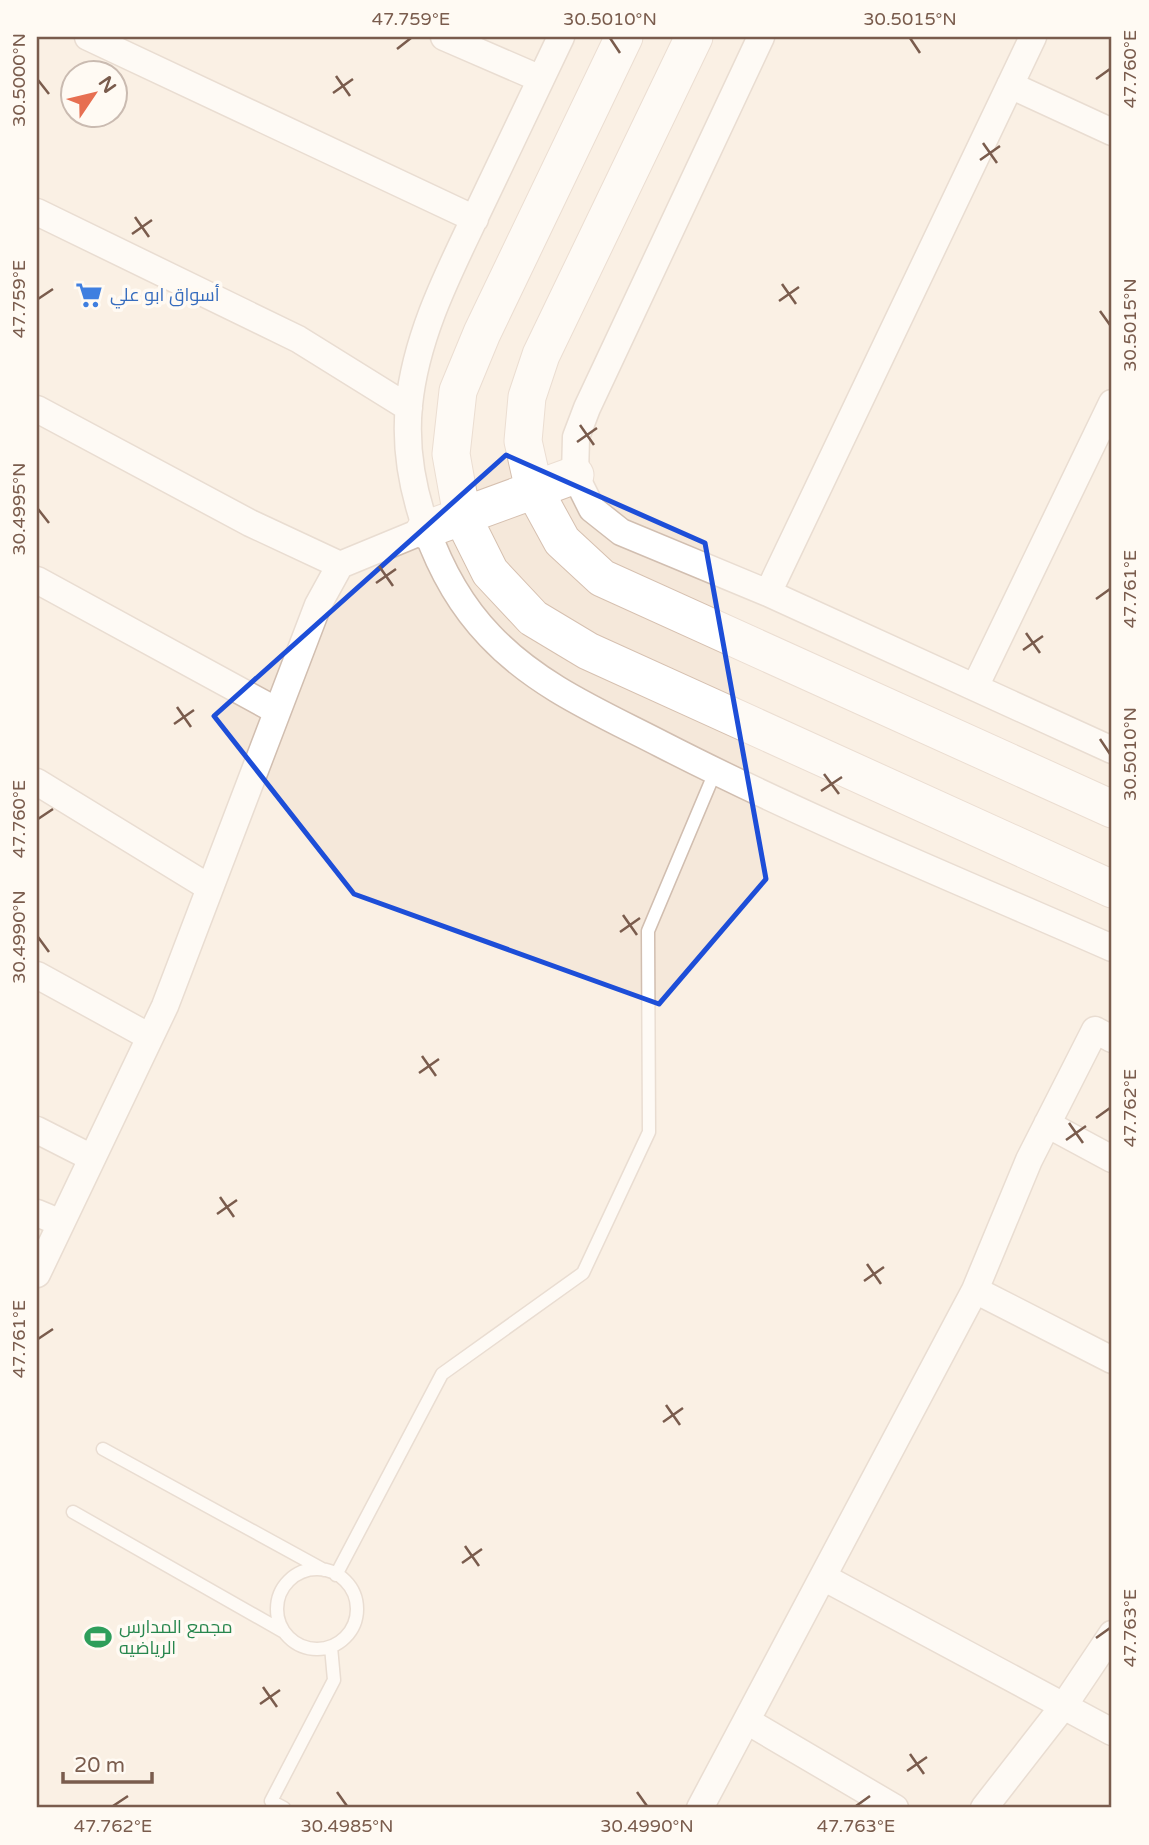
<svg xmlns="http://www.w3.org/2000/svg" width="1149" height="1845" font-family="'Varela Round',Cairo,sans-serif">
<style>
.residential{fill:#f5e8da;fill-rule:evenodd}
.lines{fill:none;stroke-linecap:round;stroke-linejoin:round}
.service-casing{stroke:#d1beb0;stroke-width:15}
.minor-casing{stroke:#d1beb0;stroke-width:29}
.secondary-casing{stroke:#d6c0b0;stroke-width:39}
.service{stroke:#fff;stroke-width:12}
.minor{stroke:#fff;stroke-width:26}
.secondary{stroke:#fff;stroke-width:37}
.marked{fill:none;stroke:#1d4ed8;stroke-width:5;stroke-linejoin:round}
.ticks{fill:none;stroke:#7a5c4d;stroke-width:2.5}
.labels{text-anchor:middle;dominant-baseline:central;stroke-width:7;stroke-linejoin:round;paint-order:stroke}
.shop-label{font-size:18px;fill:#366cbe;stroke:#fffaf3;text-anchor:start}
.leisure-label{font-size:18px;fill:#27864d;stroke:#fffaf3;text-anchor:start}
.neatline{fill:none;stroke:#7a5c4d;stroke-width:2.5}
.ticks-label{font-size:18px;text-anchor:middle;fill:#7a5c4d}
</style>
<rect width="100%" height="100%" fill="#fdf6ec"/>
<path class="residential" d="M 37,37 L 1112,37 L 1112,1808 L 37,1808 ZM 74,74 L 116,74 L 116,116 L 74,116 Z"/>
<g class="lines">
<defs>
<path id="service" d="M 103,1449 L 324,1570
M 73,1512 L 284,1632
M277 1609a40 40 0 1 1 80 0a40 40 0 1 1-80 0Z
M 336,1575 L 442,1374 L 583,1273 L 649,1132 L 648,931 L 715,772
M 284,1808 L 271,1801 L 334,1680 L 331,1647"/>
<path id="minor" d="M 88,37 L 475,219
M 444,37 L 541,79
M 561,37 C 534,94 507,151 479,209 C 449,272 416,335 409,405 C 401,483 436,580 490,636 C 537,686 601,713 661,744 C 807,819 962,882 1112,948
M 761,37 L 587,408 L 576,437 L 575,475 L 592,509 L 621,532 L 768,593 L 1112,750
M 1010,85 L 1112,132
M 37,212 L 298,339 L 409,408
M 37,409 L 250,523 L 340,565
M 37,580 L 277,711
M 768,593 L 1033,37
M 975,687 L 1112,403
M 37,782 L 210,888
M 37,975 L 150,1037
M 1047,1124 L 1112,1159
M 37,1130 L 92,1158
M 37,1213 L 61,1223
M 37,1274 L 165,1006 L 318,605 L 340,565 L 425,530
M 975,1290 L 1112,1360
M 823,1577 L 1112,1732
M 747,1721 L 895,1808
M 700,1808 L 975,1290 L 1029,1160 L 1095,1030 L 1112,1039
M 984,1808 L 1065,1704 L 1112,1634"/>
<path id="secondary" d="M 624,37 L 482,333 L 458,391 L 451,454 L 462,516 L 490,572 L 533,618 L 588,651 L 1112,889
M 694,37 L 541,355 L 527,397 L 523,441 L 534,490 L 562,541 L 602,578 L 1112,809
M 425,530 L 575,475"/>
</defs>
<use href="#service" class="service-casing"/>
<use href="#minor" class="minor-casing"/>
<use href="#secondary" class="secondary-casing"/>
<use href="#service" class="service"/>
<use href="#minor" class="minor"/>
<use href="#secondary" class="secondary"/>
</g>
<path d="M0 0H1149V1845H0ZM 506,455 L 705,543 L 766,879 L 659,1004 L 354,894 L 214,716 Z" fill="#fdf6ec" fill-opacity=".55" fill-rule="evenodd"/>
<path class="marked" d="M 506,455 L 705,543 L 766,879 L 659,1004 L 354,894 L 214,716 Z"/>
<path class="ticks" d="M 610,38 L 620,53M 910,38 L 920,53M 397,49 L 411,38M 336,76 L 350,96M 1096,79 L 1110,69M 38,80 L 49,94M 333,93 L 353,79M 983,143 L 997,163M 980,160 L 1000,146M 135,217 L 149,237M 132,234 L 152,220M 782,284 L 796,304M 38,299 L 53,289M 779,301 L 799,287M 1100,311 L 1110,325M 580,425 L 594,445M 577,442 L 597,428M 38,509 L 49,523M 379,566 L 393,586M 376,583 L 396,569M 1096,599 L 1110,589M 1026,633 L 1040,653M 1023,650 L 1043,636M 177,707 L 191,727M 174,724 L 194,710M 1100,739 L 1110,754M 824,774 L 839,794M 821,791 L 842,777M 38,819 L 53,809M 623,915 L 637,935M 620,932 L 640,918M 38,937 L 49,952M 422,1056 L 436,1076M 419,1073 L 439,1059M 1096,1118 L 1110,1108M 1069,1123 L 1083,1143M 1066,1140 L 1086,1126M 220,1197 L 234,1217M 217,1214 L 237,1200M 867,1264 L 881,1284M 864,1281 L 884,1267M 38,1339 L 53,1329M 666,1405 L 680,1425M 663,1422 L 683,1408M 465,1546 L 479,1566M 462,1563 L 482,1549M 1096,1638 L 1110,1628M 263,1687 L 277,1707M 260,1704 L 280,1690M 910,1754 L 924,1774M 907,1771 L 927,1757M 337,1792 L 347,1806M 637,1792 L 647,1806M 113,1806 L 128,1796M 856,1806 L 870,1796"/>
<defs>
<symbol id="supermarket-bare" viewBox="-9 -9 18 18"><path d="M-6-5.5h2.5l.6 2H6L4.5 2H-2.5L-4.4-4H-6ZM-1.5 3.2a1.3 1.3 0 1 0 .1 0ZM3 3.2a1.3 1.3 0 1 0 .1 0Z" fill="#3f7fe0" stroke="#fffaf3" stroke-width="2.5" paint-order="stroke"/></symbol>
<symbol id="stadium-bare" viewBox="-9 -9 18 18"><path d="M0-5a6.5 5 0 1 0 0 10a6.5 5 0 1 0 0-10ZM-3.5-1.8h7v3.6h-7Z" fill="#2e9e5b" stroke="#fffaf3" stroke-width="2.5" paint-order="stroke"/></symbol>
</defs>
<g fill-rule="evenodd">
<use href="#supermarket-bare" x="70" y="276" width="38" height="38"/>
<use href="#stadium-bare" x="79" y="1618" width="38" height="38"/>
</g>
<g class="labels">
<g class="shop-label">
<text x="110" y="295">أسواق ابو علي</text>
</g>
<g class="leisure-label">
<text x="119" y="1627">مجمع المدارس<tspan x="119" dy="21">الرياضيه</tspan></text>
</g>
</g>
<rect width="1149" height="1845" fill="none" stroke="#fffaf3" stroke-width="77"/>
<g transform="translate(94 94) rotate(55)"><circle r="33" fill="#fffaf3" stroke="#cabbb1" stroke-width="2"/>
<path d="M0-5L12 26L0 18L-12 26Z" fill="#e76f51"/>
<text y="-10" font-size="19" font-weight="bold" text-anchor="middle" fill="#7a5c4d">N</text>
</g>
<path d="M63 1772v10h89v-10" fill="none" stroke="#7a5c4d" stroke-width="3.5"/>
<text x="74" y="1772" font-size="21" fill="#7a5c4d" stroke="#fffaf3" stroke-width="5" paint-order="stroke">20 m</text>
<rect x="38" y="38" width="1072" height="1768" class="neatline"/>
<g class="ticks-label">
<text x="411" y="25">47.759°E</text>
<text x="610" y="25">30.5010°N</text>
<text x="910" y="25">30.5015°N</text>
<text transform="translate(1130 69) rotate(-90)" y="6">47.760°E</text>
<text transform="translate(19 80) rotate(-90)" y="6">30.5000°N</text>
<text transform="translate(19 299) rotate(-90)" y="6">47.759°E</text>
<text transform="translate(1130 325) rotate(-90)" y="6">30.5015°N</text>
<text transform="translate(19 509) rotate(-90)" y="6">30.4995°N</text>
<text transform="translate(1130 589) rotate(-90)" y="6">47.761°E</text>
<text transform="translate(1130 754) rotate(-90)" y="6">30.5010°N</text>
<text transform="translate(19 819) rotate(-90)" y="6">47.760°E</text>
<text transform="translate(19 937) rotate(-90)" y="6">30.4990°N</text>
<text transform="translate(1130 1108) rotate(-90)" y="6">47.762°E</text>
<text transform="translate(19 1339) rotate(-90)" y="6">47.761°E</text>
<text transform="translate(1130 1628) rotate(-90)" y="6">47.763°E</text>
<text x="113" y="1832">47.762°E</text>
<text x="347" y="1832">30.4985°N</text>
<text x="647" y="1832">30.4990°N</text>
<text x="856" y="1832">47.763°E</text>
</g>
</svg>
